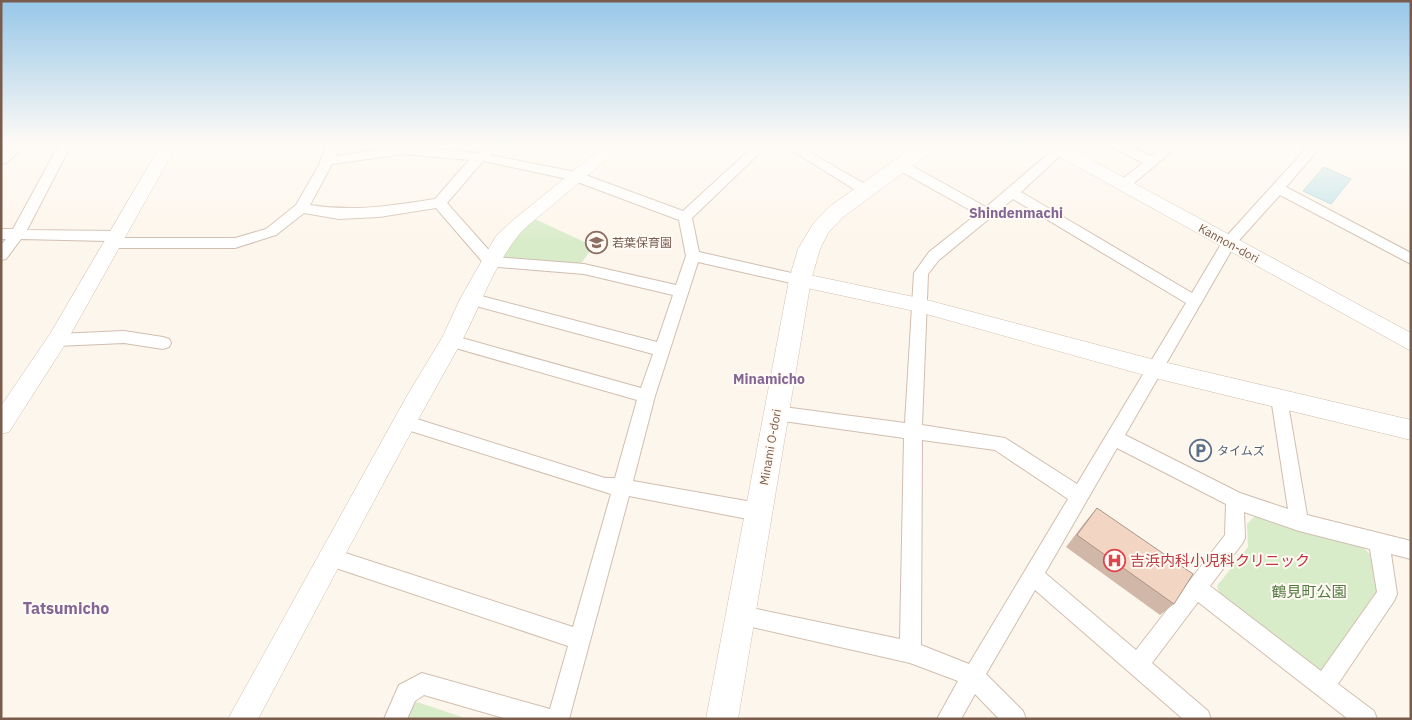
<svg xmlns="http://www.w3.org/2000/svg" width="1412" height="720" font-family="'IBM Plex Sans','Noto Sans JP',sans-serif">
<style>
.green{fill:#d8ecc9}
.water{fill:#bfe3e8;stroke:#a5d3da}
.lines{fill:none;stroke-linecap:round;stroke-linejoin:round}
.minor-casing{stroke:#d1beb0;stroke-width:2}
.tertiary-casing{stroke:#d1beb0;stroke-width:1}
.secondary-casing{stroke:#d6c0b0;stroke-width:1}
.minor{fill:#fff;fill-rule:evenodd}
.tertiary{fill:#fff;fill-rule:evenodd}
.secondary{fill:#fff;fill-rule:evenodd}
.wall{fill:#d1b7a8}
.building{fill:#f3d5c3;stroke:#aa9588}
.labels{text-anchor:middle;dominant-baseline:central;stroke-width:4;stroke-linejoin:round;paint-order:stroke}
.education-label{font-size:12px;fill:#785e54;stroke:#fffaf3;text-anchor:start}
.street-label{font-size:12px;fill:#7a5c4d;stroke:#fffaf3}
.service-label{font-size:12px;fill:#4e5e75;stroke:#fffaf3;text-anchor:start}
.neighbourhood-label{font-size:14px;font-weight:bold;fill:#846695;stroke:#fffaf3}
.near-health-label{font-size:15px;fill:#be3a42;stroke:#fffaf3;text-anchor:start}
.near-park-label{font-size:15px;fill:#537a41;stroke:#fffaf3}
.near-neighbourhood-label{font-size:16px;font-weight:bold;fill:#846695;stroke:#fffaf3}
</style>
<rect width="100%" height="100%" fill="#fdf6ec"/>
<path class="green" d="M 535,219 L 593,246 L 579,267 L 501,260 L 518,233 Z
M 1255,516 L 1360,545 L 1370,554 L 1378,593 L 1326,669 L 1314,669 L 1221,598 L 1217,586 L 1248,547 L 1247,524 Z
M 417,702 L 468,719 L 401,719 L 405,710 Z"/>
<path class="water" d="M 1324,167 L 1351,179 L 1331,204 L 1303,191 Z"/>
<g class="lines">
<defs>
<path id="minor" d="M 15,143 L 29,143 L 6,163 L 1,164 L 1,153 Z
M 60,143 L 72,143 L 27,230 L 118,231 L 123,233 L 125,236 L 124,238 L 235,238 L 266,229 L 296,205 L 318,167 L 328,143 L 340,143 L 336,156 L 403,146 L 477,153 L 489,143 L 502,143 L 490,155 L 580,173 L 683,211 L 757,143 L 770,143 L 692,218 L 699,252 L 800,275 L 805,276 L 807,280 L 805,284 L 800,285 L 698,262 L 655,396 L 633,481 L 758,503 L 765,506 L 767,512 L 765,518 L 758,521 L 629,496 L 569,719 L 507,719 L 424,695 L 415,701 L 407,719 L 384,719 L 399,685 L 422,673 L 550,709 L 568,646 L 330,566 L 323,564 L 320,557 L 323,550 L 330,548 L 573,627 L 611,494 L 398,427 L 395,422 L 398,417 L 404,415 L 605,478 L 615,478 L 637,400 L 445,345 L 443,341 L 445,337 L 451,335 L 641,388 L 653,354 L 465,303 L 462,299 L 465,295 L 470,293 L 657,342 L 673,295 L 584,274 L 486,266 L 436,208 L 379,217 L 339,219 L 304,213 L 276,235 L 235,248 L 114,248 L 109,247 L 107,243 L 108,241 L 21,239 L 6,259 L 1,260 L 1,245 L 6,239 L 1,239 L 1,229 L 13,229 ZM 403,154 L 469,160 L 435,199 C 390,206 355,212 310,205 L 332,164 ZM 483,161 L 572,180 L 679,220 L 686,256 L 676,285 L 584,264 L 495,257 L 447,203 Z
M 780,143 L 794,143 L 870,187 L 872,190 L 870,193 L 860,193 Z
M 1061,143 L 1074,143 L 1021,192 L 1192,293 L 1224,239 L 1311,143 L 1324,143 L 1286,187 L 1411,253 L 1411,264 L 1280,195 L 1234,246 L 1125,435 L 1240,493 L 1288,509 L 1271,398 L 1273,393 L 1279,391 L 1285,393 L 1287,398 L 1307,515 L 1411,541 L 1411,559 L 1391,554 L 1397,594 L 1394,601 L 1338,684 L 1374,711 L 1377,719 L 1348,719 L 1198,602 L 1152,663 L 1208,711 L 1211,719 L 1183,719 L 1035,590 L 986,674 L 1023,711 L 1026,719 L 999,719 L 975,694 L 961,719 L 937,719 L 958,681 L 910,663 L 735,623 L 732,616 L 735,609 L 742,606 L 900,639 L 904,438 L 776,420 L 770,418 L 767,413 L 770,408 L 776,406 L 905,423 L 914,273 L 929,252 L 977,214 L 895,168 L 893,165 L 895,162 L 905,162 L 986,207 ZM 1013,199 L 1186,303 L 1077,484 L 1005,438 L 922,425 L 928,274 L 939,260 ZM 922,440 L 995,450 L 1068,499 L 969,664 L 921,645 ZM 1117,448 L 1226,504 L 1225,535 L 1136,650 L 1045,573 ZM 1244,512 L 1299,531 L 1370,549 L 1377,592 L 1321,671 L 1210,586 L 1242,544 L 1245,538 Z
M 1108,143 L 1123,143 L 1151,156 L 1169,143 L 1182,143 L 1128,188 L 1118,188 L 1116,185 L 1118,182 L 1143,163 L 1110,146 Z
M 124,331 L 163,337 L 169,339 L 171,343 L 169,347 L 163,349 L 124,343 L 57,346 L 51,344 L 49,340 L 51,336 L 57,334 Z"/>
<path id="tertiary" d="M 162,143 L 178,143 L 64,346 L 9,432 L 1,434 L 1,406 L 50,334 Z
M 608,143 L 626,143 L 524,229 C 492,265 481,307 458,348 C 389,470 324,595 258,719 L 228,719 L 408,394 L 442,338 L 460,299 L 496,236 L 512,221 Z
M 1040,143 L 1060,143 L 1411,333 L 1411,351 L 1042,147 Z
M 800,273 L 919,298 L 1155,360 L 1411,420 L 1411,440 L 1155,378 L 919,312 L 793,285 L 790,280 L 793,275 Z"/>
<path id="secondary" d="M 919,143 L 940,143 L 938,147 L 843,217 L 828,233 L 820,249 L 811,280 L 738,719 L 706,719 L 789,280 L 798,249 L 813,224 L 829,207 Z"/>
</defs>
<use href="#minor" class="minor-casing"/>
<use href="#tertiary" class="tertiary-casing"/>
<use href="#secondary" class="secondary-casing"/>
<use href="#minor" class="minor"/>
<use href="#tertiary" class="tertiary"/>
<use href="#secondary" class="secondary"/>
</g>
<path class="wall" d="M 1276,143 L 1291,143 L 1286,147 Z
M 1097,508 L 1174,604 L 1160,615 L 1066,547 L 1086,521 Z"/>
<path class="building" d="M 1097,508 L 1193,574 L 1174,604 L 1077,535 Z"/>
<linearGradient id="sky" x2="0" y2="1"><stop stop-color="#97c7e8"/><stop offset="0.59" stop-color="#fefbf6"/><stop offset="1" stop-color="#fefbf6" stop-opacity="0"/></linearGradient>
<rect width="1412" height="243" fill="url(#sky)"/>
<defs>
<symbol id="school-ring" viewBox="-11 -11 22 22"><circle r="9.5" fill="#fffaf3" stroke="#8d6e63" stroke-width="1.5"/><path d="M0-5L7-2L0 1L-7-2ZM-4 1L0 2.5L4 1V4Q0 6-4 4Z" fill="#8d6e63"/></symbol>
<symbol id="parking-ring" viewBox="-11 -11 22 22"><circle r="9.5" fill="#fffaf3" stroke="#5c6f8a" stroke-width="1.5"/><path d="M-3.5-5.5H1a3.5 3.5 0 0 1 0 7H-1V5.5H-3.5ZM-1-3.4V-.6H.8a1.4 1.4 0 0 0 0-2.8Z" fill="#5c6f8a"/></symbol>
<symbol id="hospital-ring" viewBox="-11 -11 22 22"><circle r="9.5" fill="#fffaf3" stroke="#e0444e" stroke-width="1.5"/><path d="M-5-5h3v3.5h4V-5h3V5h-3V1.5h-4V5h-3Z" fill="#e0444e"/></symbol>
</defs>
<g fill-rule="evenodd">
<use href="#school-ring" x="584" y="230" width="25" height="25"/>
<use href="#parking-ring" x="1188" y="438" width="25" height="25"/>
<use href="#hospital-ring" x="1102" y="548" width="25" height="25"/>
</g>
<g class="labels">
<g class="education-label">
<text x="612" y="242">若葉保育園</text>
</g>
<g class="street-label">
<text transform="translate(1229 243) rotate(29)">Kannon-dori</text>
<text transform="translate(770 447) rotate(-80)">Minami O-dori</text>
</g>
<g class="service-label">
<text x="1217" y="450">タイムズ</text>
</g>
<g class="neighbourhood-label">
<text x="1016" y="213">Shindenmachi</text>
<text x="769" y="379">Minamicho</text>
</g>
<g class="near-health-label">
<text x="1130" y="560">吉浜内科小児科クリニック</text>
</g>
<g class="near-park-label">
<text x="1309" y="591">鶴見町公園</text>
</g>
<g class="near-neighbourhood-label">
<text x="66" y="608">Tatsumicho</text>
</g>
</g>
<rect width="1412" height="720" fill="none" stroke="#7a5c4d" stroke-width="5"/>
</svg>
